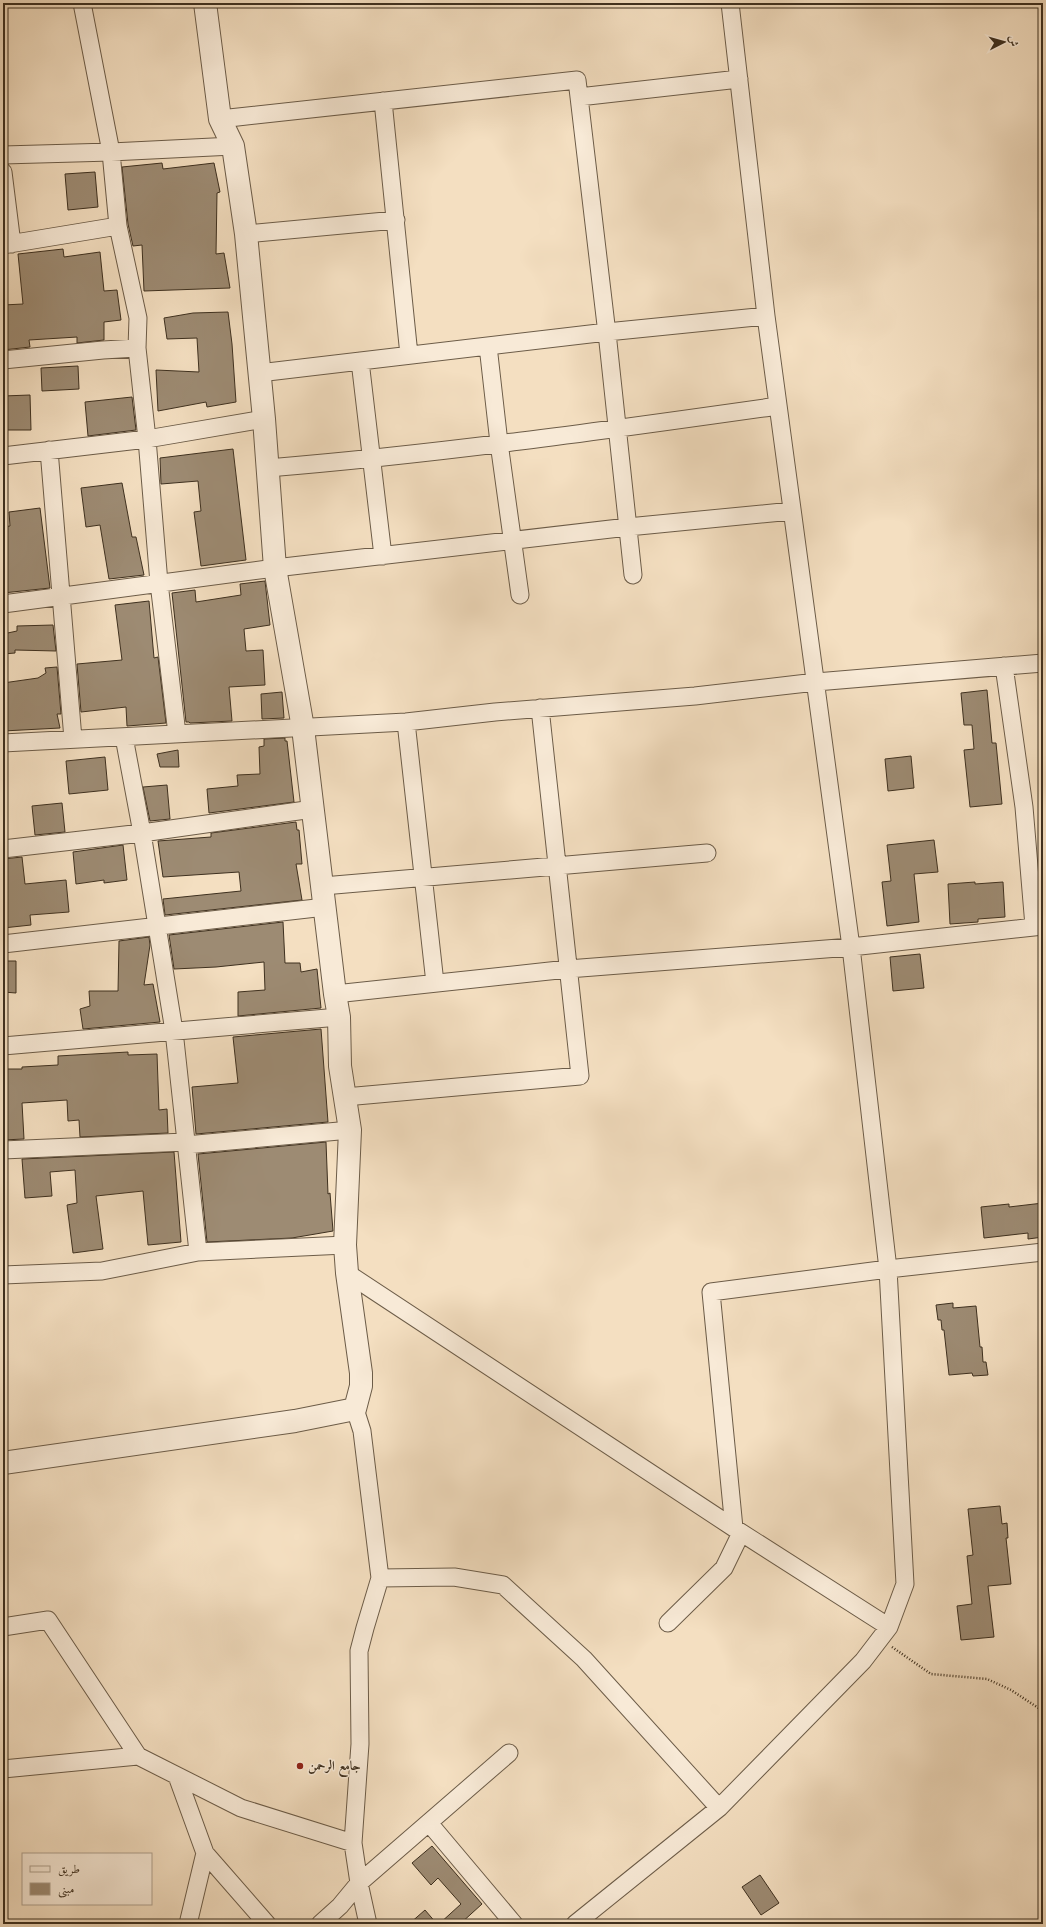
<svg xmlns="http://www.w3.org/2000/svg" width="1046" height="1927" font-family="Cardo,Amiri,serif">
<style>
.building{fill:#9d8b73;stroke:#3e301f}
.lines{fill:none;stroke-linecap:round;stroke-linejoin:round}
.minor-casing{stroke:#6c5c48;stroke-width:19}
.tertiary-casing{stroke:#6c5c48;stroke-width:24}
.path{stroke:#3e301f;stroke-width:2.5;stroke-dasharray:1 2;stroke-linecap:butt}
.minor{stroke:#f8ead7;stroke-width:17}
.tertiary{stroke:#f8ead7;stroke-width:22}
.poi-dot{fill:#8f2418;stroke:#f8ead7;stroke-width:1.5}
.labels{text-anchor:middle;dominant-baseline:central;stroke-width:3;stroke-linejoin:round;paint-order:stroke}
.poi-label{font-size:13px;font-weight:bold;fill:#3e301f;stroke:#f8ead7;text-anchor:start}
</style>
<rect width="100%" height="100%" fill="#f4dfc1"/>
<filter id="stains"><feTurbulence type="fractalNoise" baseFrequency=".005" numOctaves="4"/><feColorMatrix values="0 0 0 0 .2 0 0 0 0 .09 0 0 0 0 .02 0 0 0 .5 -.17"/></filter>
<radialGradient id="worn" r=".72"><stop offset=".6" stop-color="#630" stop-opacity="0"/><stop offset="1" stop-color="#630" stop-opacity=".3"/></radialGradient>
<path class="building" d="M 162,163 L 163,169 L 214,163 L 220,192 L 217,193 L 216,254 L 224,253 L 230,288 L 144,291 L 142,245 L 133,246 L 128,224 L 122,167 Z
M 95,172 L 98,207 L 68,210 L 65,174 Z
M 63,249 L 64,257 L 100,252 L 104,291 L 117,290 L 121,320 L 104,322 L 104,340 L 77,343 L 77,337 L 29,340 L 30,347 L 3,350 L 3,305 L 23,304 L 18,254 Z
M 228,312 L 232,344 L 236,402 L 207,407 L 206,402 L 158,411 L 156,370 L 199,372 L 197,338 L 167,339 L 164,318 L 193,313 Z
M 78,366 L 79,389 L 42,391 L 41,368 Z
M 30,395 L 31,430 L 3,430 L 3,396 Z
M 132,397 L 136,430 L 88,436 L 85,402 Z
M 233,449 L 246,560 L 201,566 L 194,512 L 201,511 L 198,481 L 161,484 L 160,458 Z
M 122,483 L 132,537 L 136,537 L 144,575 L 109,579 L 100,525 L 86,527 L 81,488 Z
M 40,508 L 50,588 L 3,593 L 3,527 L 10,526 L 9,512 Z
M 265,581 L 270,625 L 244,629 L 246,651 L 263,650 L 265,685 L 229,687 L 232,721 L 190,723 L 189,722 L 186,722 L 172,593 L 195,590 L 196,602 L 241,595 L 240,584 Z
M 149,601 L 154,658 L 158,657 L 166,723 L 127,726 L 126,707 L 81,712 L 77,664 L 122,660 L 115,605 Z
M 53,625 L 56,651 L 15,650 L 15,653 L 3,654 L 3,634 L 17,631 L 17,626 Z
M 57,667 L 61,714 L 57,714 L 60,728 L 3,731 L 3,683 L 38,678 L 46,673 L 45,668 Z
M 987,690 L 992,743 L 996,743 L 1002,804 L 970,807 L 964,750 L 974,749 L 972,725 L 964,725 L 961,693 Z
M 282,692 L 284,718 L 262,719 L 261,694 Z
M 285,738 L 285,741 L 287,741 L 294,802 L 209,813 L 207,789 L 238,786 L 237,775 L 260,774 L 259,747 L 264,746 L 264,739 Z
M 178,750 L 179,767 L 160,767 L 157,754 Z
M 911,756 L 914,788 L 888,791 L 885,759 Z
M 105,757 L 108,790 L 69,794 L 66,761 Z
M 167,785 L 170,819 L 150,821 L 143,787 Z
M 62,803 L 65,832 L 35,835 L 32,806 Z
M 296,822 L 297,830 L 299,830 L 302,864 L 296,864 L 302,900 L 165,915 L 163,899 L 241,891 L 239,872 L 163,877 L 158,841 L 211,837 L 211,833 Z
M 934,840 L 938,872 L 914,874 L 919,922 L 887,926 L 882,882 L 891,881 L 887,845 Z
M 123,845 L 127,880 L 104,883 L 104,880 L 76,884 L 73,852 Z
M 22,857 L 25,884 L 66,880 L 69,912 L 30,915 L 31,925 L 3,928 L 3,859 Z
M 975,882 L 975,884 L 1003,882 L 1005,917 L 978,919 L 978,922 L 950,924 L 948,884 Z
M 283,922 L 285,963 L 300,963 L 301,972 L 317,969 L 321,1008 L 238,1016 L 238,992 L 265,990 L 264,962 L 216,967 L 174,969 L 169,935 Z
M 149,937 L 150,945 L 144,985 L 153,984 L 160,1022 L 83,1029 L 80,1009 L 90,1006 L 89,991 L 118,991 L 119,941 Z
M 920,954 L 924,988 L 893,991 L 890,957 Z
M 3,961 L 16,961 L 16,993 L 3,992 Z
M 321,1029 L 328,1122 L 196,1134 L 192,1087 L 238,1083 L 233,1037 Z
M 128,1052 L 128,1055 L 157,1054 L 159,1110 L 167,1109 L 168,1133 L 80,1137 L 79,1120 L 68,1121 L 67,1100 L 22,1103 L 24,1139 L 3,1140 L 3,1069 L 22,1069 L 22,1067 L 58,1065 L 58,1056 Z
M 326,1142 L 328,1194 L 330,1193 L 333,1231 L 292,1238 L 207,1242 L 198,1154 Z
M 174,1152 L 181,1242 L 148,1245 L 143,1191 L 96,1196 L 103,1249 L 73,1253 L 67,1205 L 77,1203 L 75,1170 L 50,1172 L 52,1196 L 25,1198 L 22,1159 Z
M 1043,1203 L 1043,1237 L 1028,1239 L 1028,1233 L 984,1238 L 981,1207 L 1009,1204 L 1009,1207 Z
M 953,1303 L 953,1308 L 976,1306 L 980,1347 L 982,1347 L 983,1362 L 986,1362 L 988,1375 L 973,1376 L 972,1373 L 949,1375 L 944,1330 L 942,1330 L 941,1320 L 938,1320 L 936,1305 Z
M 1000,1506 L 1002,1524 L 1007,1523 L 1008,1538 L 1006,1538 L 1011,1584 L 988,1586 L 994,1637 L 961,1640 L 957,1606 L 972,1604 L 967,1556 L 973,1555 L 968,1509 Z
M 432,1846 L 482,1904 L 460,1924 L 439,1924 L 461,1904 L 438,1878 L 431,1885 L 412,1863 Z
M 760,1875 L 779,1903 L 761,1915 L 742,1887 Z
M 425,1910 L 437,1924 L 409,1924 Z"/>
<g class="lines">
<defs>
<path id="minor" d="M 82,3 L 111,152 L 118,226 L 138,318 L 137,348 L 147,439 L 159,583 L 177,734
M 579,97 L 739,79
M 383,101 L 409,355
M 220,119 L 577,80 L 608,342 L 633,575
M 3,155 L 111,152 L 233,146
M 3,172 L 12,244
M 246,234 L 396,220
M 3,245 L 118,226
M 488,346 L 499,443 L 520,595
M 3,360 L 103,350 L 137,348
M 360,361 L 383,556
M 259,373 L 607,332 L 766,316
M 49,450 L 73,739
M 3,456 L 147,439 L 264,419
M 268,468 C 439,454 608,430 778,406
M 3,604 L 275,568 L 628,527 L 792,511
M 1004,666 L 1024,807 L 1034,926
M 406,722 L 435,983
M 124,737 L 142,833 L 174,1031 L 198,1252
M 3,743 L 406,722 L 495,712 L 695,696 L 816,682 L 1043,663
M 3,849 L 142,833 L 313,809
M 323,886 L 707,853
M 3,944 L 325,907
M 335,994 L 568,969 L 851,947 L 1043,926
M 3,1046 L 339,1017
M 345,1097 L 580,1076 L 540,708
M 186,1145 L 350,1130
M 3,1150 L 185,1142
M 347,1273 L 734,1528 L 889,1627
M 3,1275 L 102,1271 L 198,1252 L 345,1245
M 355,1409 L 362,1431 L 380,1578 L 365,1628 L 359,1651 L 360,1744 L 353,1843 L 359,1883 L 368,1924
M 734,1528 L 711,1292 L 888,1269 L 1043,1252
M 380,1578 L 454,1577 L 503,1585 L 584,1659 L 719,1808
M 668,1623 L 724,1568 L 741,1533
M 3,1627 L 48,1620 L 138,1756 L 3,1769
M 138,1756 L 241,1808 L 353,1843
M 177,1776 L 205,1853 L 267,1924
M 429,1823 L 514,1924
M 188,1924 L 205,1853
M 320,1924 L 340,1906 L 359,1883 L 509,1753
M 575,1924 L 719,1808 L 863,1661 L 889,1627 L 905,1584 L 888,1269 L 851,947 L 766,316 L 730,3"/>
<path id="tertiary" d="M 3,1463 L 295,1421 L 355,1409 L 361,1386 L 361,1373 L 347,1273 L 345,1245 L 350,1130 L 340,1066 L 339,1017 L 335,994 L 303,728 L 275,568 L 264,419 L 246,234 L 233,146 L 220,119 L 205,3"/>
</defs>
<use href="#minor" class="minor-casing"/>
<use href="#tertiary" class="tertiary-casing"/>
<path class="path" d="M 892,1647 L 931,1674 L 987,1679 L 1011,1690 L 1043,1711"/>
<use href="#minor" class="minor"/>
<use href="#tertiary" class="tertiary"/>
</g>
<circle class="poi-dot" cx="300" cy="1766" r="4"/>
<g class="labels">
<g class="poi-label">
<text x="308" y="1766">جامع الرحمن</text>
</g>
</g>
<rect width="1046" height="1927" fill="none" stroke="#f4dfc1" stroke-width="16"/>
<rect x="4" y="4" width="1038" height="1919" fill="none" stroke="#3e301f" stroke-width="2"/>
<rect x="8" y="8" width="1030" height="1911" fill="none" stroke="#3e301f"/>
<rect x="22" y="1853" width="130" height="52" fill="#f8ead7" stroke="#aea08d"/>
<rect x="30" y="1866" width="20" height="6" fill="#f8ead7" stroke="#aea08d"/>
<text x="58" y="1873" font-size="12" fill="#3e301f">طريق</text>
<rect x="30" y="1883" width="20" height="12" fill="#9d8b73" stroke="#aea08d"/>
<text x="58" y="1893" font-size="12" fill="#3e301f">مبنى</text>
<g transform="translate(1004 42) rotate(84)" stroke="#f8ead7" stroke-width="3" paint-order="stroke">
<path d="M0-3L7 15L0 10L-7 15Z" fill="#3e301f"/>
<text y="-6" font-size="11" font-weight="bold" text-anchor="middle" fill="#3e301f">ش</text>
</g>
<rect width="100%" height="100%" filter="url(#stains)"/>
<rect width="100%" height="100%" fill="url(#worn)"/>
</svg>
